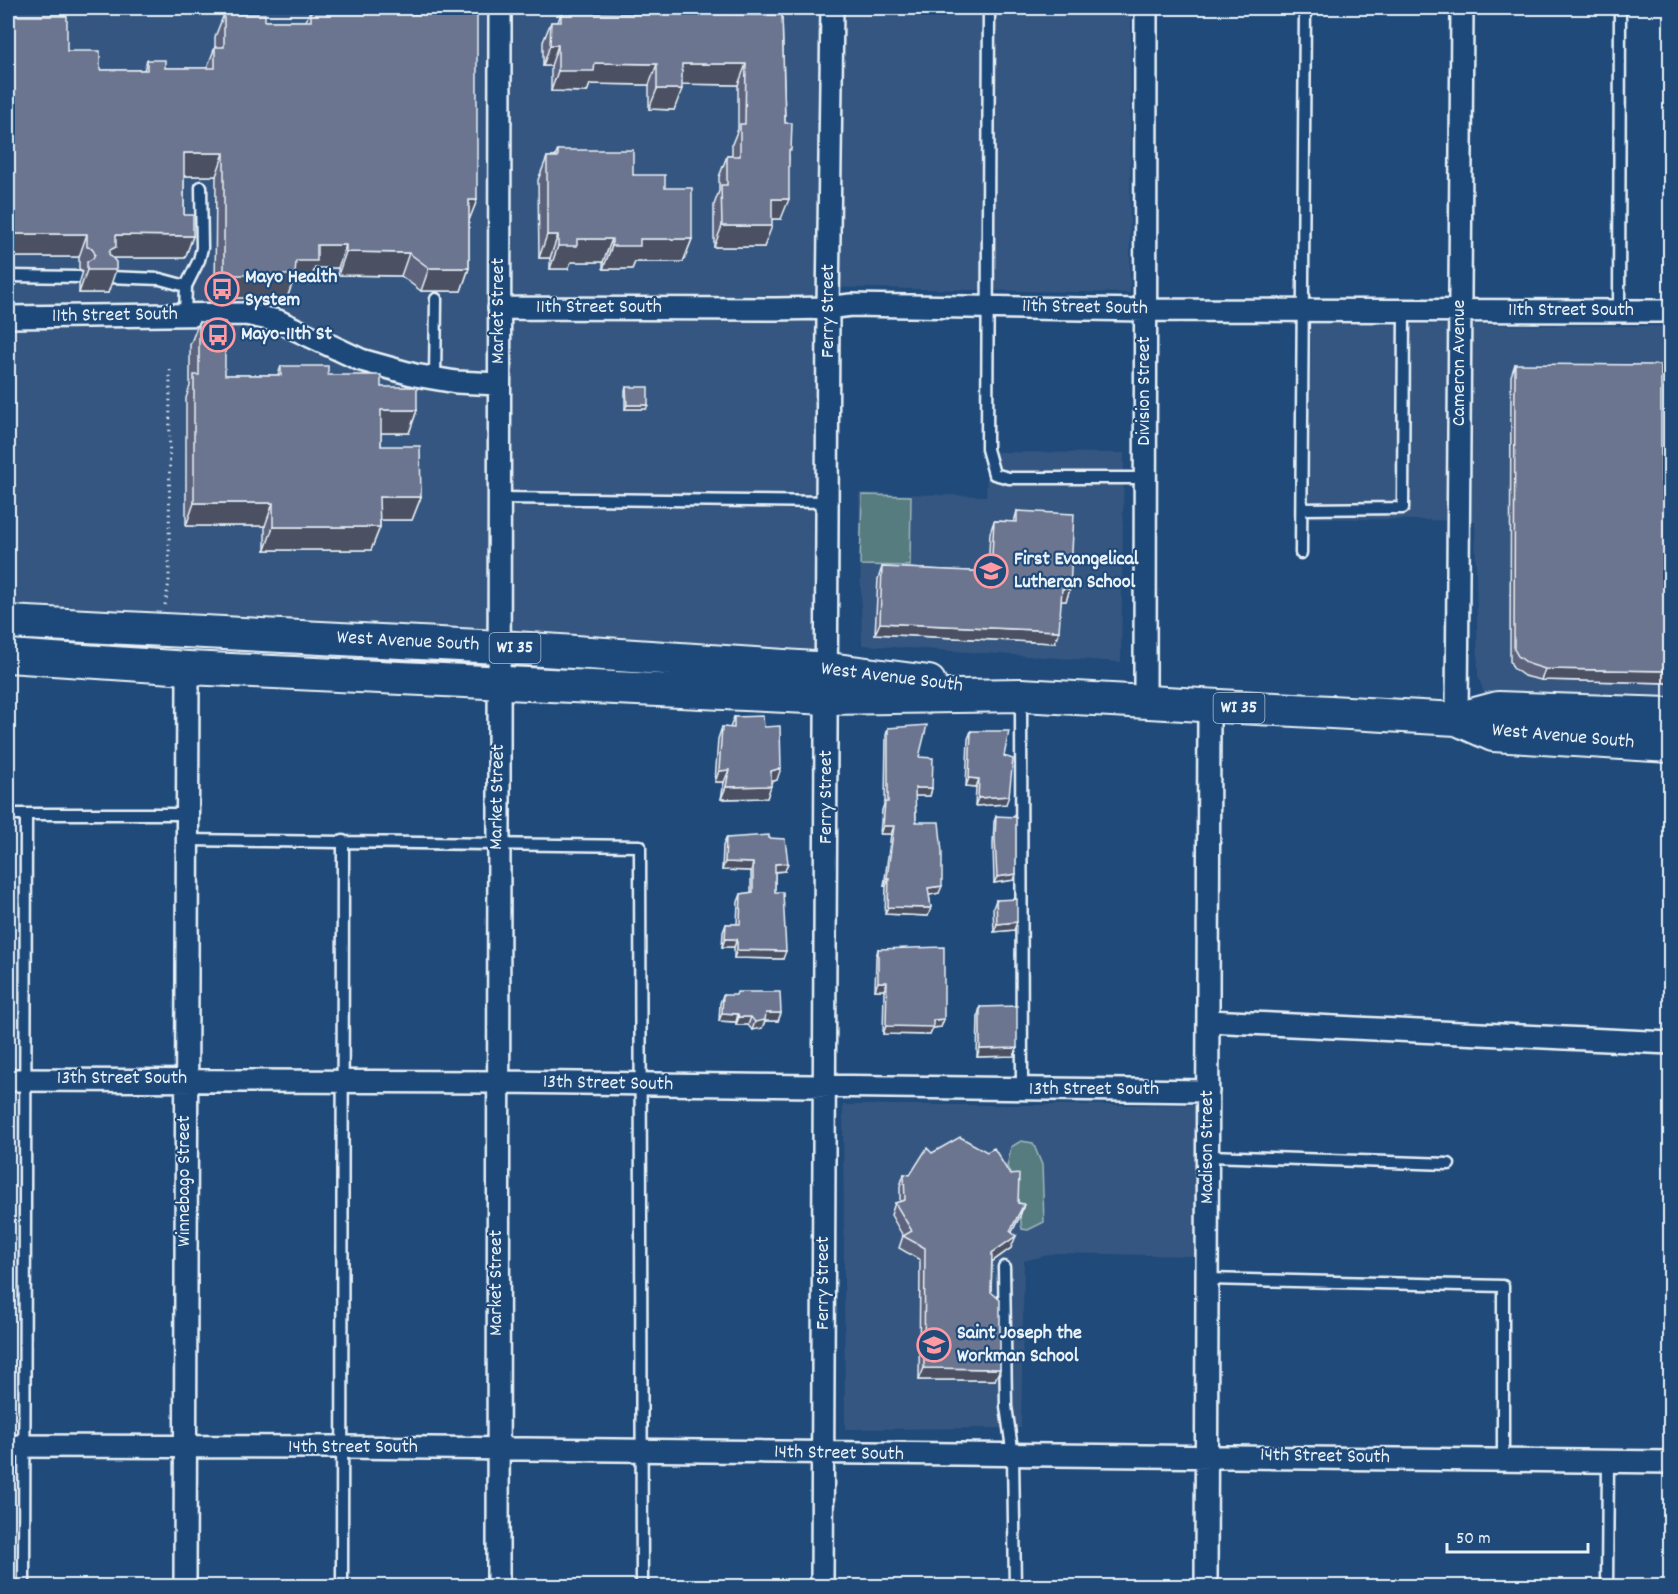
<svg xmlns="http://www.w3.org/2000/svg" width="1678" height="1594" font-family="Dekko,sans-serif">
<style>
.built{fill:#365780}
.green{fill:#567b80;stroke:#9fb6bc;stroke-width:1.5}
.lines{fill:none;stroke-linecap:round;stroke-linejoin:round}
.lane-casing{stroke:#e8f1f8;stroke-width:15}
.street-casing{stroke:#e8f1f8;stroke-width:26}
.primary-casing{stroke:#e8f1f8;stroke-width:36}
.path{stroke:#e8f1f8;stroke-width:3;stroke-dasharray:1.5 4.5;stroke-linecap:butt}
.lane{stroke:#1f4a7a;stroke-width:10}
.street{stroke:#1f4a7a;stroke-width:21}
.primary{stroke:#1f4a7a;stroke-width:32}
.wall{fill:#5d647b;stroke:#e8f1f8;stroke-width:1.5}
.shaded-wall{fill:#4c5164;stroke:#e8f1f8;stroke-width:1.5}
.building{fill:#6c748f;stroke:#e8f1f8;stroke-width:1.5}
.labels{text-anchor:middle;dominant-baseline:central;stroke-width:4.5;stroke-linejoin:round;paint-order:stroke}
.shield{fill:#1f4a7a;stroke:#acbfd2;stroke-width:1.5}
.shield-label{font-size:18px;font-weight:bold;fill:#e8f1f8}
.poi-label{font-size:20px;font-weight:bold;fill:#e8f1f8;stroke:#1f4a7a;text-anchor:start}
.street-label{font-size:20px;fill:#e8f1f8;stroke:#1f4a7a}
</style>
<rect width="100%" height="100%" fill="#1f4a7a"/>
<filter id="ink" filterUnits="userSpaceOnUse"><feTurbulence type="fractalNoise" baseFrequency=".0167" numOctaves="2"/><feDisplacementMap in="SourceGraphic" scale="12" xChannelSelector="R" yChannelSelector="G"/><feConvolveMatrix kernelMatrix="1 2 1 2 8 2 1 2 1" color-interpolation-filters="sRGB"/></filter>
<g filter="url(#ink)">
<path class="built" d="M 394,8 L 1131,8 L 1130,293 L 815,287 L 813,653 L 8,608 L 8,11 Z
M 1311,324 L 1670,326 L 1670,704 L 1491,696 L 1484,693 L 1478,676 L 1475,521 L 1309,518 Z
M 988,452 L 1124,453 L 1121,662 L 862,645 L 859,493 L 986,496 Z
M 843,1105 L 1196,1105 L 1196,1256 L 1056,1253 L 1024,1261 L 1021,1428 L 845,1429 Z"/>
<path class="green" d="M 862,495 L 911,496 L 910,566 L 860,565 Z
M 1021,1141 L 1033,1143 L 1042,1165 L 1044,1222 L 1028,1230 L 1022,1229 L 1015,1182 L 1007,1167 L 1011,1147 Z"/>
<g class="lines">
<defs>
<path id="lane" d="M 989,8 L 987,449 L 994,474 L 1009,478 L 1145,478
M 8,276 L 79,277
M 108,277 L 160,279 L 186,286
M 1619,311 L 1620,8
M 185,315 L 186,286 L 199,260 L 202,248 L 201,187
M 435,379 L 436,299
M 498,498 L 829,502
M 1302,509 L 1403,508 L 1404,310
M 1301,553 L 1305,8
M 1021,699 L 1022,1090
M 8,814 L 187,814
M 186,840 L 640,846 L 642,1586
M 1208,1156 L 1449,1164
M 1004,1267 L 1006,1406 L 1013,1456 L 1015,1586
M 1208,1279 L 1503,1286 L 1503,1459
M 24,1586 L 26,814
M 342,1586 L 343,841
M 1607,1586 L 1608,1461"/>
<path id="street" d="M 499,308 L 776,309 L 828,308 L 851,305 L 1145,310 L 1670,311
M 8,317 L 246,314 L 278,321 L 361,360 L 415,375 L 456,382 L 499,384
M 1145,703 L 1146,8
M 1457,719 L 1462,8
M 1208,1021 L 1670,1043
M 8,1080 L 497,1082 L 1208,1091
M 8,1446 L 342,1447 L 1670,1462
M 185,1586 L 188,668
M 498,1586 L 500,8
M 822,1586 L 828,308 L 832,8
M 1206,1586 L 1209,707"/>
<path id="primary" d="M 8,622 L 499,647 L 829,669 L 929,682
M 8,656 L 188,668 L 828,698 L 1021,695 L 1457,719 L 1498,708 L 1670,714
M 1457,719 L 1493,735 L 1670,746"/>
</defs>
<use href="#lane" class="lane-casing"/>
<use href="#street" class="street-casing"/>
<use href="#primary" class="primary-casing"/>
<path class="path" d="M 165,605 L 169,582 L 170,367"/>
<use href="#lane" class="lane"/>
<use href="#street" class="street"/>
<use href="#primary" class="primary"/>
</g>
<path class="wall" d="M 311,8 L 410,14 L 477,200 L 469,220 L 469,268 L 461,291 L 421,291 L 401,276 L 338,275 L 338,268 L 315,268 L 309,284 L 292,284 L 287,298 L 215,298 L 216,176 L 184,176 L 184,215 L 193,236 L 185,258 L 113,258 L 108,293 L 79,293 L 79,284 L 83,271 L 79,269 L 79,257 L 8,257 L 8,27 L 11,16 L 67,51 L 100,70 L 144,70 L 147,60 L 165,68 L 207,68 L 215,47 L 215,37 L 224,14 L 265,21 L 306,21 Z
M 656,8 L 687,14 L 782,15 L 785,123 L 789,158 L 781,219 L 772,219 L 764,247 L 714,247 L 714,205 L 719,191 L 719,177 L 727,156 L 732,156 L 732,144 L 738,129 L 738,85 L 682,84 L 674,110 L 649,109 L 649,85 L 590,84 L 587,92 L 551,91 L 551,66 L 543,66 L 543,42 L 551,22 L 558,22 L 561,13 L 654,14 Z
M 558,150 L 633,175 L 665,188 L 692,239 L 683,262 L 635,262 L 632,269 L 603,269 L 603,262 L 571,262 L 568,269 L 550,269 L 550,258 L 539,258 L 538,180 L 547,157 L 555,157 Z
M 199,322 L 225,375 L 278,375 L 281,366 L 381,387 L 417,410 L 409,433 L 381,433 L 381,446 L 421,497 L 412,520 L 380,520 L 380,527 L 371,550 L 265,550 L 265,526 L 186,526 L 186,398 L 190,386 L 190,345 Z
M 1515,364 L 1661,481 L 1671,481 L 1671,683 L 1541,680 L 1524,676 L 1513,668 L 1510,661 L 1511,376 Z
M 626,387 L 646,409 L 625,409 L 625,391 Z
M 1017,511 L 1070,589 L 1066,601 L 1061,601 L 1055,643 L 875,634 L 878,579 L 882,567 L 988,572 L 990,533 L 994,521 L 1014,522 Z
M 734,717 L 764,727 L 777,780 L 771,782 L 767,798 L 721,799 L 724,782 L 715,782 L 718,739 L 722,727 L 730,728 Z
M 888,728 L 919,757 L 932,788 L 930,796 L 915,796 L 916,822 L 939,893 L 929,895 L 931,908 L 928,916 L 885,914 L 886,886 L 884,886 L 891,834 L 880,834 L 882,810 L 885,802 L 886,735 Z
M 971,731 L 1004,756 L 1006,804 L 975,806 L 976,787 L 966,786 L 968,739 Z
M 996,816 L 1014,880 L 994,883 L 993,844 L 994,822 Z
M 726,838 L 769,838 L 785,871 L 775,872 L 775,892 L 783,959 L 734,958 L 734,947 L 722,947 L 723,932 L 726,924 L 737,924 L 738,902 L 741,894 L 751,893 L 751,871 L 722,870 L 723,846 Z
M 996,900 L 1017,922 L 1014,930 L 994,932 L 993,908 Z
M 878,949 L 944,1019 L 941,1027 L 933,1028 L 930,1035 L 883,1034 L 884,990 L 875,990 L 876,957 Z
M 723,995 L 781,1013 L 778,1021 L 765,1021 L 762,1028 L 752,1030 L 748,1025 L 736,1025 L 736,1022 L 719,1021 L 720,1003 Z
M 980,1007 L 1017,1048 L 1014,1056 L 977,1057 L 978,1015 Z
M 932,1153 L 1018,1203 L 1024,1204 L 1020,1216 L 1012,1232 L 1011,1248 L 992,1262 L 991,1292 L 995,1380 L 919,1380 L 920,1260 L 899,1248 L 903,1236 L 891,1215 L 895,1203 L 900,1202 L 900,1186 L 904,1174 L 910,1175 Z"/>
<path class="shaded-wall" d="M 550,45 L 558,45 L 551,66 L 543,66 Z
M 595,63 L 657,64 L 649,85 L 590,84 L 587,92 L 551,91 L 558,71 Z
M 682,64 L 746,64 L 738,85 L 675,84 Z
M 657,89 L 682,89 L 674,110 L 649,109 Z
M 184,153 L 224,153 L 216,176 L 176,176 Z
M 772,199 L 789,199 L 781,219 L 764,219 Z
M 469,200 L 477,200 L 468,223 Z
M 722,226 L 772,226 L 764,247 L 714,247 Z
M 11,234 L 87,234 L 79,257 L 8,257 L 8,242 Z
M 116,235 L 193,236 L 185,258 L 112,258 L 116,270 L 108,293 L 79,293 L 87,270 Z
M 547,235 L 558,235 L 550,258 L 539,258 Z
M 577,239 L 612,239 L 603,262 L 571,262 L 568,269 L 550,269 L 558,246 Z
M 640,239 L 692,239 L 683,262 L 635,262 L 632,269 L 603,269 L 612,246 Z
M 317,245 L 346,245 L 338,268 L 315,268 L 309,284 L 292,284 L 287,298 L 215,298 L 224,275 L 296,261 Z
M 346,252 L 409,253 L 401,276 L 338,275 Z
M 429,268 L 469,268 L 461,291 L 421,291 Z
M 627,405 L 648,405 L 646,409 L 625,409 Z
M 381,410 L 417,410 L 409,433 L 373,433 Z
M 379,497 L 421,497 L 412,520 L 371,520 Z
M 194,503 L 273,503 L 265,526 L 186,526 Z
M 273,527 L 380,527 L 371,550 L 265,550 Z
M 1062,589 L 1070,589 L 1066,601 L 1057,601 Z
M 880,623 L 1059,631 L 1055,643 L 875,634 Z
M 1545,669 L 1671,671 L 1671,683 L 1541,680 Z
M 781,768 L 777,780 L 767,783 L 771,771 Z
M 729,770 L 724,782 L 715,782 L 719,771 Z
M 969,778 L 979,779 L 976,787 L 966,786 Z
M 771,786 L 767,798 L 721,799 L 726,787 Z
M 915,788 L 932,788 L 930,796 L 912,796 Z
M 1009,796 L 1006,804 L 975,806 L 978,798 Z
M 883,826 L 894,826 L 891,834 L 880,834 Z
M 725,862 L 753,863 L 751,871 L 722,870 Z
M 788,863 L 785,871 L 772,872 L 775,864 Z
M 1016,874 L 1014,880 L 994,883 L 997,877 Z
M 887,878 L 889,878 L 886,886 L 884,886 Z
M 942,886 L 939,893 L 926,896 L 928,888 Z
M 888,907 L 931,908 L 928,916 L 885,914 Z
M 1017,922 L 1014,930 L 994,932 L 997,924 Z
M 725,939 L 737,939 L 734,947 L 722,947 Z
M 737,950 L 786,951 L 783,959 L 734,958 Z
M 878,982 L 887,982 L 884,990 L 875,990 Z
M 722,1013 L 738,1014 L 736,1022 L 719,1021 Z
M 766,1013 L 781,1013 L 778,1021 L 765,1021 L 762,1028 L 752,1030 L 755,1022 Z
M 739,1017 L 751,1017 L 748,1025 L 736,1025 Z
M 944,1019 L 941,1027 L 933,1028 L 930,1035 L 883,1034 L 886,1026 Z
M 1017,1048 L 1014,1056 L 977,1057 L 980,1049 Z
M 1024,1204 L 1020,1216 L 1006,1243 L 1010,1231 Z
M 1016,1236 L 1011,1248 L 987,1265 L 992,1253 Z
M 924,1368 L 1000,1369 L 995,1380 L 919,1380 Z"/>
<path class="building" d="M 311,8 L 410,8 L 410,14 L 477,14 L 477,200 L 469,200 L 469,268 L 429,268 L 409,253 L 346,252 L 346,245 L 317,245 L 317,261 L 296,261 L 295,275 L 224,275 L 224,153 L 184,153 L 184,215 L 193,215 L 193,236 L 116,235 L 116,247 L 110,250 L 109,254 L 116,262 L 116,270 L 87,270 L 87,262 L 93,258 L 95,254 L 92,248 L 87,247 L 87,234 L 11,234 L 11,186 L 8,186 L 8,167 L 10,167 L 10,120 L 8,120 L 8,52 L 11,52 L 11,16 L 67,16 L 67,51 L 100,51 L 100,70 L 147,70 L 147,60 L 165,60 L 165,68 L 215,68 L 215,47 L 224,47 L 224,14 L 265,14 L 265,21 L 311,21 Z
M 656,8 L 687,8 L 687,14 L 782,15 L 785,123 L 792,123 L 791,150 L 789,150 L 789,199 L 772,199 L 772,226 L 722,226 L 721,185 L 727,185 L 727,156 L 740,156 L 740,124 L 745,124 L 746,64 L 682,64 L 682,89 L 657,89 L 657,64 L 595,63 L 594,71 L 558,71 L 558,45 L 550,45 L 551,22 L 561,22 L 561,13 L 656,14 Z
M 558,150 L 633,150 L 633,175 L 665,175 L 665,188 L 692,188 L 692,239 L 640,239 L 640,246 L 612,246 L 612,239 L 577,239 L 577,246 L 558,246 L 558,235 L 547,235 L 547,157 L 558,157 Z
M 199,322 L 225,322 L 225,375 L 281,375 L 281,366 L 328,366 L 328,375 L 381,375 L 381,387 L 417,387 L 417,410 L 381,410 L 381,446 L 420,446 L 421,497 L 379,497 L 380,527 L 273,527 L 273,503 L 194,503 L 194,375 L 199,375 Z
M 1515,364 L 1661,365 L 1661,481 L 1671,481 L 1671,671 L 1545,669 L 1529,664 L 1518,656 L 1514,649 Z
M 626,387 L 648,387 L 648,405 L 627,405 Z
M 1017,511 L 1074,514 L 1070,589 L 1062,589 L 1059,631 L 880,623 L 882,567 L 991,572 L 994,521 L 1017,522 Z
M 763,716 L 764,727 L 780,726 L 781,768 L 771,771 L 771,786 L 726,787 L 729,770 L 719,771 L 722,727 L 734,728 L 734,717 Z
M 927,725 L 919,757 L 933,758 L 932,788 L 915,788 L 916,822 L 939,822 L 942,852 L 942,886 L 928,888 L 931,908 L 888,907 L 889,878 L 887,878 L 894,826 L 883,826 L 885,802 L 888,802 L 888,728 Z
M 971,731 L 1009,731 L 1004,756 L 1013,759 L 1009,796 L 978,798 L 979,779 L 969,778 Z
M 996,816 L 1016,817 L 1016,874 L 997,877 L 995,838 Z
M 769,835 L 769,838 L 785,839 L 788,863 L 775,864 L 775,892 L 783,892 L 786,951 L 737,950 L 737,939 L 725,939 L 726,924 L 740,924 L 741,894 L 753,892 L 753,863 L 725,862 L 726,838 Z
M 1017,899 L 1017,922 L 997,924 L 996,900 Z
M 944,947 L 944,1019 L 933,1020 L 933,1027 L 886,1026 L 887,982 L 878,982 L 878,949 Z
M 737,992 L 780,992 L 781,1013 L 766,1013 L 765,1020 L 755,1022 L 751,1017 L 739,1017 L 738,1014 L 722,1013 L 723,995 L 736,995 Z
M 1017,1006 L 1017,1048 L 980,1049 L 980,1007 Z
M 960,1137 L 987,1152 L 994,1148 L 1010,1175 L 1019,1174 L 1018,1203 L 1024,1204 L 1010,1231 L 1016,1236 L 992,1253 L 991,1292 L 1000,1300 L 1000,1369 L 924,1368 L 925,1248 L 903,1236 L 912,1231 L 895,1203 L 905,1200 L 904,1174 L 910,1175 L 927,1148 L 932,1153 Z"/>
</g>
<defs>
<symbol id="bus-ring" viewBox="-11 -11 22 22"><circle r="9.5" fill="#1f4a7a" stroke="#ff9aa2" stroke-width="1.5"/><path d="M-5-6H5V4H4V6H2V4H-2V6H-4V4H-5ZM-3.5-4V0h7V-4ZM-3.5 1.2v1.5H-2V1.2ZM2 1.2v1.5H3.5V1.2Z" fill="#ff9aa2"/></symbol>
<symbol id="school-ring" viewBox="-11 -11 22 22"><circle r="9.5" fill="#1f4a7a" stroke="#ff9aa2" stroke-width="1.5"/><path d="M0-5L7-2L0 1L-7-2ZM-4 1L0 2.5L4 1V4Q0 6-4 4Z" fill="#ff9aa2"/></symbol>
</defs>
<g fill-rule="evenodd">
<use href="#bus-ring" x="203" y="270" width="38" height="38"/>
<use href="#bus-ring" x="199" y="316" width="38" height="38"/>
<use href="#school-ring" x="972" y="552" width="38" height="38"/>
<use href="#school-ring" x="915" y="1326" width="38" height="38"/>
</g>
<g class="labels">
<g class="shield">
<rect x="489.5" y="633" width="51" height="30" rx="4.5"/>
<rect x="1213.5" y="693" width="51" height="30" rx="4.5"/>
</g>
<g class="shield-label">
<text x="515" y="648">WI 35</text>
<text x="1239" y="708">WI 35</text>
</g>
<g class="poi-label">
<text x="245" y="278">Mayo Health<tspan x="245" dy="23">System</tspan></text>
<text x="241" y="335">Mayo-11th St</text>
<text x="1014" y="560">First Evangelical<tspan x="1014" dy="23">Lutheran School</tspan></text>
<text x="957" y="1334">Saint Joseph the<tspan x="957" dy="23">Workman School</tspan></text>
</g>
<g class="street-label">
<text x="599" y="308">11th Street South</text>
<text transform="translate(1085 308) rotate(1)">11th Street South</text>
<text transform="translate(499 311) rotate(-90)">Market Street</text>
<text transform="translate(829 311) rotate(-90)">Ferry Street</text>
<text x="1571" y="311">11th Street South</text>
<text transform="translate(115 316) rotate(-1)">11th Street South</text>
<text transform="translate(1460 363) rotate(-90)">Cameron Avenue</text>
<text transform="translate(1145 391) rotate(-90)">Division Street</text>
<text transform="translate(408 642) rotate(3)">West Avenue South</text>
<text transform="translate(892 678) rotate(7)">West Avenue South</text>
<text transform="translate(1563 737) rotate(5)">West Avenue South</text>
<text transform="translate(498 797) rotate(-89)">Market Street</text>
<text transform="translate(827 797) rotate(-90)">Ferry Street</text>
<text x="122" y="1079">13th Street South</text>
<text transform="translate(608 1084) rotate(1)">13th Street South</text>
<text x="1094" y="1090">13th Street South</text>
<text transform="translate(1208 1147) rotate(-90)">Madison Street</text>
<text transform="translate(185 1181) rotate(-90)">Winnebago Street</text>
<text transform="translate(497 1283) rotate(-90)">Market Street</text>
<text transform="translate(824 1283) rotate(-90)">Ferry Street</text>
<text x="353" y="1448">14th Street South</text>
<text transform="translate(839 1454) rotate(1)">14th Street South</text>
<text transform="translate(1325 1457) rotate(1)">14th Street South</text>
</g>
</g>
<rect width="1678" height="1594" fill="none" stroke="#1f4a7a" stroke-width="30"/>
<rect x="15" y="15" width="1648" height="1564" fill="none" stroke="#e8f1f8" stroke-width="2" filter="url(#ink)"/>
<path d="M1447 1543v9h141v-9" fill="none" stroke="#e8f1f8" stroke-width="3"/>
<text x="1456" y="1543" font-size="18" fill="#e8f1f8" stroke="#1f4a7a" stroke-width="4.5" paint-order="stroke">50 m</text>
</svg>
